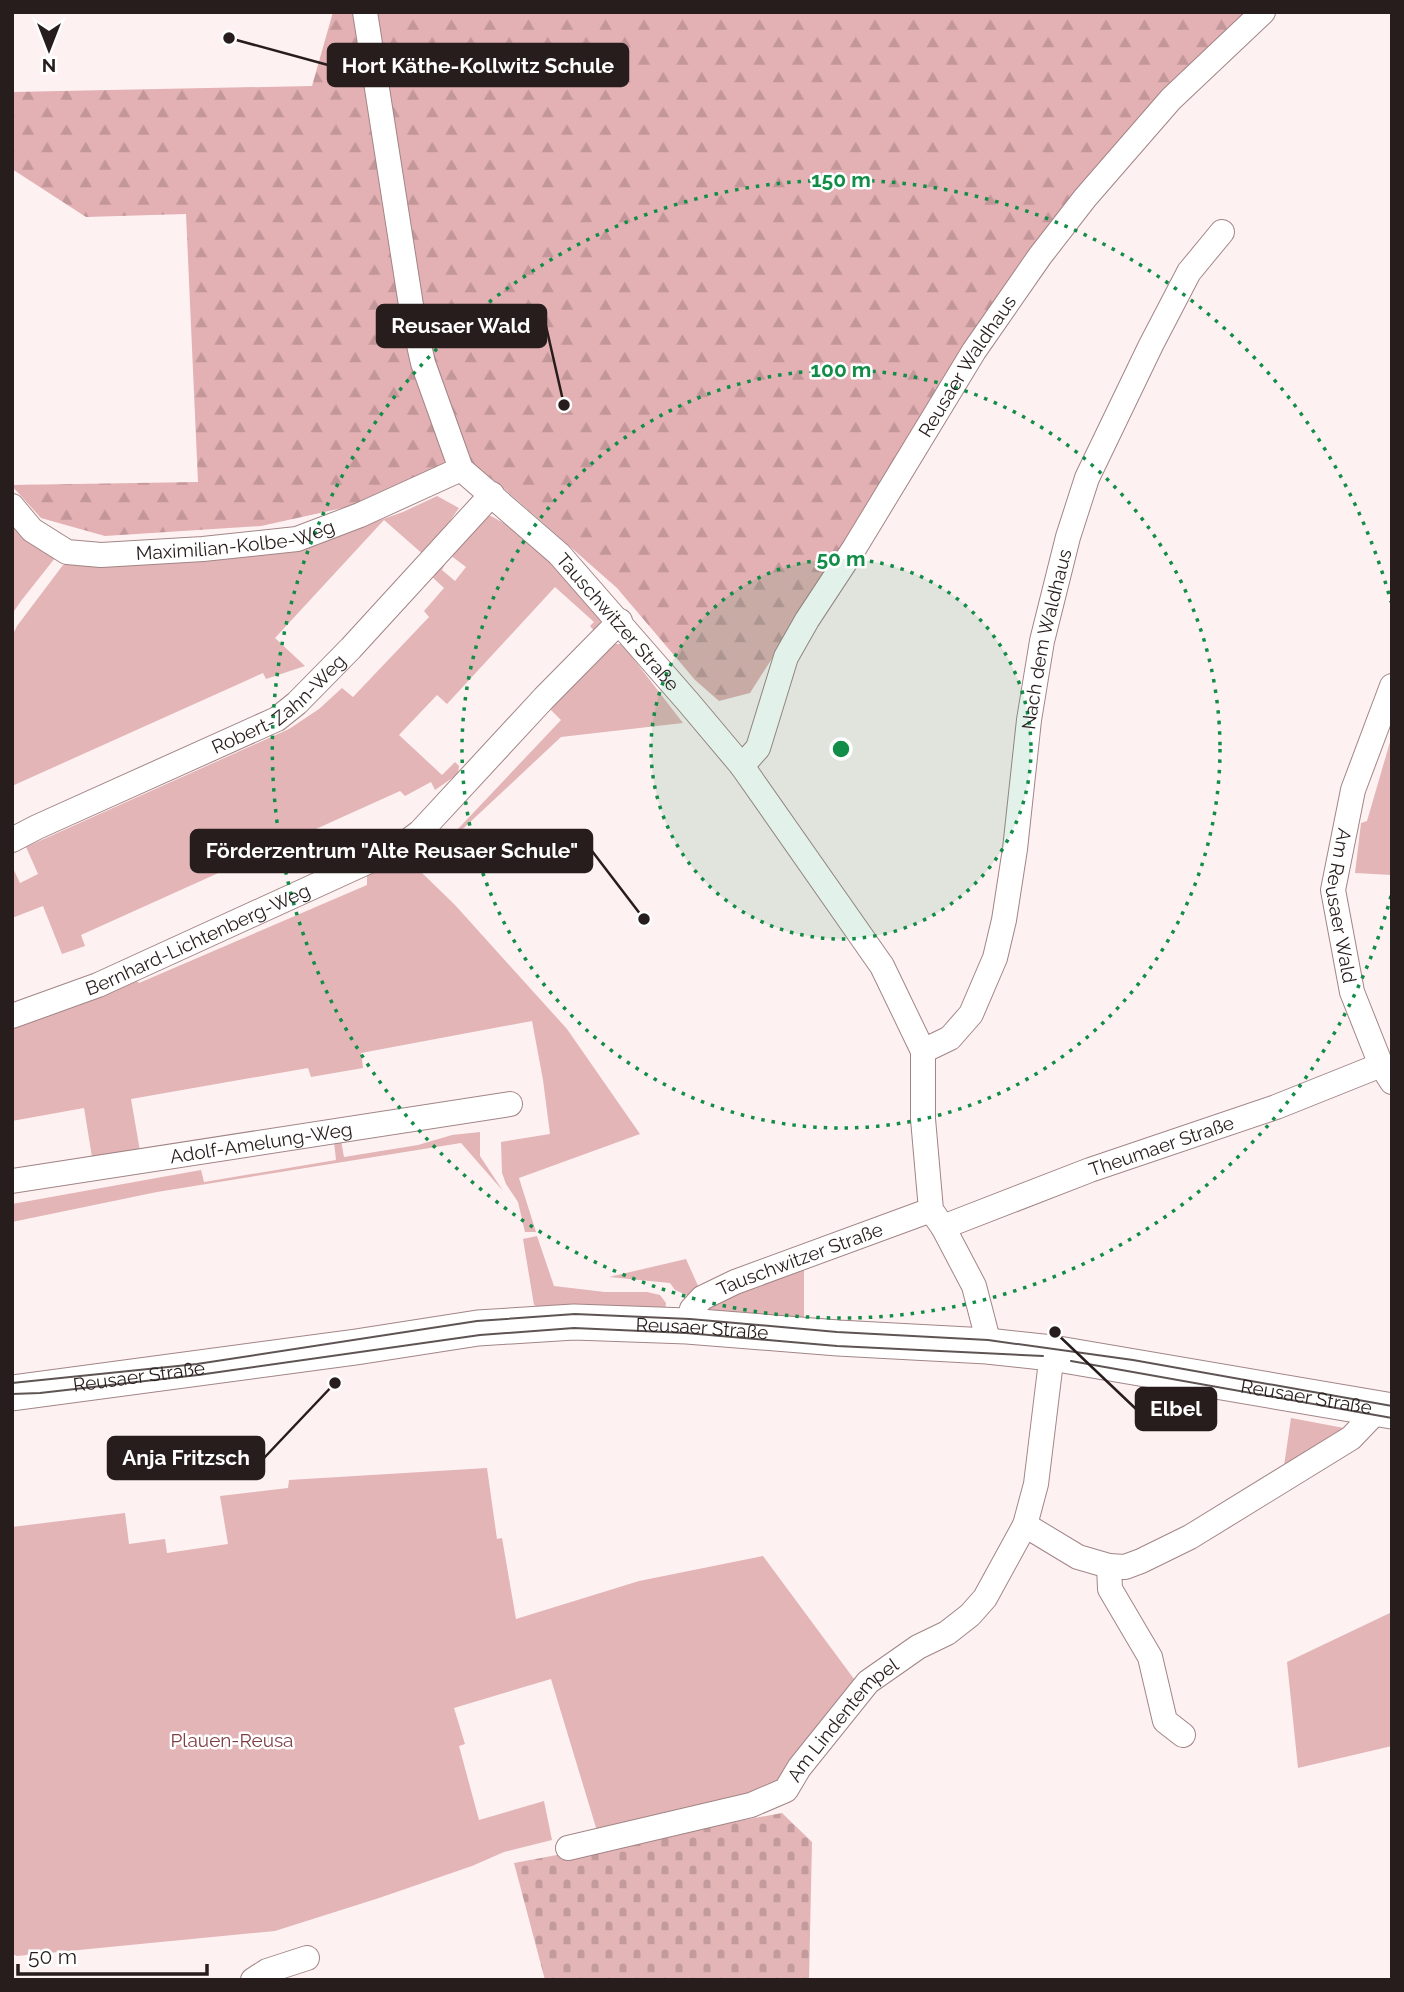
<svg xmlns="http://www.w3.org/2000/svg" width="1404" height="1992" font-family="Raleway,sans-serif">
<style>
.green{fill:#e3b5b7}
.forest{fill:url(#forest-firs)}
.cemetery{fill:url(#cemetery-stones)}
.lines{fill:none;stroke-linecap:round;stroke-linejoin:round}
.street-casing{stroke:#a28586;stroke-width:26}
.secondary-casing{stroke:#a28586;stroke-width:37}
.street{stroke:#fff;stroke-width:24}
.secondary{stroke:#fff;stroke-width:35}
.tram{stroke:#5f5454;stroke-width:2}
.ring{fill:none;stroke:#128d48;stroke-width:3.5;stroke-dasharray:3.5 7}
.labels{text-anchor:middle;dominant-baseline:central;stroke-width:5;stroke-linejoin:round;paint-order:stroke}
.street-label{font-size:19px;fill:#281d1d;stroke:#fff}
.park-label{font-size:19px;fill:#803f46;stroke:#fff}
.centre{fill:#128d48;stroke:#fff;stroke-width:3.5}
.ring-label{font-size:21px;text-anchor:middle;font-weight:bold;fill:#128d48;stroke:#fff;stroke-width:5;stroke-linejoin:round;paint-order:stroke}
.leader{fill:none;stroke:#281d1d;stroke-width:2.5}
.callout-dot{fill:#281d1d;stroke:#fff;stroke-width:2.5}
.callout{fill:#281d1d;stroke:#281d1d;stroke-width:2.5}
.callout-label{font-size:21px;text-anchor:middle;font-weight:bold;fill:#fff}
</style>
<defs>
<pattern id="forest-firs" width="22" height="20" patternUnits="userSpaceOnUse" patternTransform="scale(1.75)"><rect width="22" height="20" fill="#e3b0b3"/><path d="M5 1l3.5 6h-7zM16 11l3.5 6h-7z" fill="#c3979a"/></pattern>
<pattern id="cemetery-stones" width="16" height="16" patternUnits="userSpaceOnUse" patternTransform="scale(1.75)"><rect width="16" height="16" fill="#e3b5b7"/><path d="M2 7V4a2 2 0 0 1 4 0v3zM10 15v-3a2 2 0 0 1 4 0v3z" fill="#c39b9d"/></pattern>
</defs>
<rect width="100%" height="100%" fill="#fef1f2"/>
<path class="green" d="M 437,496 L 459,508 L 425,556 L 384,520 L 275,638 L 305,666 L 266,679 L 263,673 L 12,786 L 12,636 L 17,626 L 63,565 L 72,560 L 107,564 L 163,564 L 270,553 L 326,539 L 403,512 Z
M 491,516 L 511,527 L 566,577 L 597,612 L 601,623 L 596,633 L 590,626 L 594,622 L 555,587 L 447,704 L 437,695 L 399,735 L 442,775 L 455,762 L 459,766 L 458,774 L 435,790 L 431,782 L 405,796 L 400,791 L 81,935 L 85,946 L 62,954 L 43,906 L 12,918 L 12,866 L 20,883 L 38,874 L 26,847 L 289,729 L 319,709 L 342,688 L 353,697 L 429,617 L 424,611 L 444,588 L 430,575 L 445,564 L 442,570 L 455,581 L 466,567 L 446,552 L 476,517 Z
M 12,519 L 55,558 L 21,601 L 12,614 Z
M 613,644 L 622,644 L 683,723 L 561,737 L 419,870 L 455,905 L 567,1029 L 640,1134 L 519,1178 L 536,1232 L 525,1232 L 518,1202 L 506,1184 L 502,1173 L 501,1142 L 550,1134 L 543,1080 L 532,1021 L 361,1053 L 363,1068 L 311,1077 L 308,1068 L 131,1099 L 140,1151 L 92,1157 L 84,1108 L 12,1121 L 12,1025 L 132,976 L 139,983 L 367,885 L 367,875 L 409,850 L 420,856 L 438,850 L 561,720 L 547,706 Z
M 1392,735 L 1392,875 L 1355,873 L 1361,823 L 1367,821 Z
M 480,1132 L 480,1156 L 503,1191 L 461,1143 L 157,1192 L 12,1222 L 12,1204 L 201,1170 L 204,1182 L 336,1160 L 334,1142 L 341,1140 L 344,1157 L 418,1145 L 452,1135 Z
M 537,1236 L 554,1286 L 605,1292 L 647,1292 L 660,1295 L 666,1303 L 665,1313 L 546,1309 L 534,1305 L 523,1239 Z
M 686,1259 L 699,1288 L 691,1297 L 675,1290 L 670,1283 L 609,1277 Z
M 804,1263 L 804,1320 L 708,1311 L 709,1305 Z
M 1291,1418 L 1344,1428 L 1345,1431 L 1284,1466 Z
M 487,1468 L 497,1539 L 502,1538 L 516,1619 L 639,1581 L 763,1556 L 857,1683 L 774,1789 L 597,1831 L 551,1679 L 454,1708 L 465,1744 L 459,1746 L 479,1820 L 544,1801 L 552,1840 L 504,1852 L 472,1866 L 379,1898 L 275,1931 L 17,1956 L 12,1954 L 12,1527 L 125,1513 L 129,1544 L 165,1539 L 167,1553 L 228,1544 L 220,1496 L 288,1488 L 289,1480 Z
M 1392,1612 L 1392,1746 L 1298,1768 L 1287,1662 Z"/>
<path class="forest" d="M 333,12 L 1261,12 L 969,350 L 750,693 L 719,701 L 695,680 L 617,588 L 500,485 L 467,460 L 347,507 L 261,526 L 105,536 L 41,518 L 12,486 L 12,485 L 198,482 L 186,214 L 86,217 L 12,169 L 12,92 L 312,86 Z"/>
<path class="cemetery" d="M 782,1813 L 812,1842 L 809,1980 L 545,1980 L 514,1863 Z"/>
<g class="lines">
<defs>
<g id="street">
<path id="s1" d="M 365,12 L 413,318 L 423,363 L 461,469 L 559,554 L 689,703 L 742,766 L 882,966 L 923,1051 L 923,1119 L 931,1210 L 943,1227 L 974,1286 L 988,1340 L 987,1346"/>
<path id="s2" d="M 12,506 L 32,530 L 67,552 L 101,555 L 203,549 L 297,539 L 360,515 L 461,469"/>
<path id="s3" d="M 1392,686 L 1353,790 L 1333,890 L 1352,992 L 1381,1065 L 1392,1082"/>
<path id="s4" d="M 742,766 L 758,748 L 786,657 L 807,620 L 855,547 L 974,351 L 1040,256 L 1085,198 L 1171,99 L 1263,12"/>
<path id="s5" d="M 12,840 L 37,827 L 277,719 L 297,703 L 351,648 L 492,494"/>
<path id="s6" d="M 12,1016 L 98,985 L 400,847 L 420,832 L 544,698 L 620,621"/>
<path id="s7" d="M 923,1051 L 950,1038 L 971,1014 L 995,958 L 1004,920 L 1015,849 L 1029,720 L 1042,641 L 1068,537 L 1087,478 L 1151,345 L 1189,272 L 1222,232"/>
<path id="s8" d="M 12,1181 L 510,1104"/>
<path id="s9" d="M 943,1227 L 1090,1170 L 1276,1107 L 1381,1065"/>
<path id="s10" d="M 687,1326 L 692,1309 L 702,1298 L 735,1282 L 931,1210"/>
<path d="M 1052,1353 L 1036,1484 L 1025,1525 L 1078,1557 L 1109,1566"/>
<path d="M 1183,1735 L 1165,1721 L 1150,1657 L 1110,1589 L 1109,1566 L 1125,1567 L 1141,1561 L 1190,1537 L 1351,1438 L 1373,1415 L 1374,1408"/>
<path id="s11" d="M 568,1848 L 751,1805 L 786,1790 L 799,1768 L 868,1682 L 918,1647 L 947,1633 L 970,1615 L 985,1598 L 1025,1525"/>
<path d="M 253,1980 L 267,1971 L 307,1958"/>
</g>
<g id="secondary">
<path id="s12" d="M 12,1393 L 356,1347 L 478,1328 L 574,1322 L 687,1326 L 838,1338 L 987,1346 L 1052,1353 L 1392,1411"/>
</g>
</defs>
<use href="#street" class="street-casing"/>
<use href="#secondary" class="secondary-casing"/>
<use href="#street" class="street"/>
<use href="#secondary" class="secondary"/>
<path class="tram" d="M 1071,1361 L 1392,1418
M 12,1383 L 197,1364 L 477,1321 L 575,1314 L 690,1319 L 837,1332 L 988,1340 L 1133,1360 L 1392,1406
M 12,1394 L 40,1393 L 198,1375 L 480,1335 L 574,1328 L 686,1333 L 837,1346 L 1043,1356"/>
</g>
<circle cx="841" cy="749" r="190" fill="#128d48" fill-opacity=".12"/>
<g class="ring">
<circle cx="841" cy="749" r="190"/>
<circle cx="841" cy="749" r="379"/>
<path d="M1391 896A569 569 0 1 1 1391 602"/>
</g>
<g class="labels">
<g class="street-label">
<text stroke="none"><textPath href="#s4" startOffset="462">Reusaer Waldhaus</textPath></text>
<text stroke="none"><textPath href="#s2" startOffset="242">Maximilian-Kolbe-Weg</textPath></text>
<text stroke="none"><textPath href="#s1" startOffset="688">Tauschwitzer Straße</textPath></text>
<text stroke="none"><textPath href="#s7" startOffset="446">Nach dem Waldhaus</textPath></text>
<text stroke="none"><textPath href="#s5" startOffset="301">Robert-Zahn-Weg</textPath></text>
<text stroke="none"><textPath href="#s3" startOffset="229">Am Reusaer Wald</textPath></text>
<text stroke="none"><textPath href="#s6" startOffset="201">Bernhard-Lichtenberg-Weg</textPath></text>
<text stroke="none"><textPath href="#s8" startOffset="252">Adolf-Amelung-Weg</textPath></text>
<text stroke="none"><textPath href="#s9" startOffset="233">Theumaer Straße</textPath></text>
<text stroke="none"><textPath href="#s10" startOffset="138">Tauschwitzer Straße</textPath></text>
<text stroke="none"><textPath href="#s12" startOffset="695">Reusaer Straße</textPath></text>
<text stroke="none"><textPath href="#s12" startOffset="128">Reusaer Straße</textPath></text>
<text stroke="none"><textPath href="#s12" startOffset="1304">Reusaer Straße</textPath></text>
<text stroke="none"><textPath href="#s11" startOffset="317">Am Lindentempel</textPath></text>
</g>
<g class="park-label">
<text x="232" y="1740">Plauen-Reusa</text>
</g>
</g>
<circle cx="841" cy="749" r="10" class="centre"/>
<g class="ring-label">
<text x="841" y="187">150 m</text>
<text x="841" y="377">100 m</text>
<text x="841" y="566">50 m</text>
</g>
<path class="leader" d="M229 38L328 65M564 405L546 326M644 919L592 851M1055 1332L1136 1409M335 1383L264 1458"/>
<g class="callout-dot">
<circle cx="229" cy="38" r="7"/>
<circle cx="564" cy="405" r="7"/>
<circle cx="644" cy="919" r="7"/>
<circle cx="1055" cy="1332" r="7"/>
<circle cx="335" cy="1383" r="7"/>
</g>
<g class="callout">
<rect x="328" y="44" width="300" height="42" rx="7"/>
<rect x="377" y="305" width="169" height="42" rx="7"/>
<rect x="191" y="830" width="401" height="42" rx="7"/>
<rect x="1136" y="1388" width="80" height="42" rx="7"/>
<rect x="108" y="1437" width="156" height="42" rx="7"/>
</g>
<g class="callout-label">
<text x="478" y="73">Hort Käthe-Kollwitz Schule</text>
<text x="461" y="333">Reusaer Wald</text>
<text x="392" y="858">Förderzentrum "Alte Reusaer Schule"</text>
<text x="1176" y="1416">Elbel</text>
<text x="186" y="1465">Anja Fritzsch</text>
</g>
<rect width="1404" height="1992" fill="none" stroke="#281d1d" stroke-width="28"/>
<g transform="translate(49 49) rotate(180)" stroke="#ffffff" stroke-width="5" paint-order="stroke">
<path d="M0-5L12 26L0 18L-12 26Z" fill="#281d1d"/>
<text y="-10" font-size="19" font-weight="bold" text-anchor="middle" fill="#281d1d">N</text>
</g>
<path d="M18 1964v10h189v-10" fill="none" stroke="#281d1d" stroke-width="3.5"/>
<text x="28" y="1964" font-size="21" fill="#281d1d" stroke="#ffffff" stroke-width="5" paint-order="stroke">50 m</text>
</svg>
